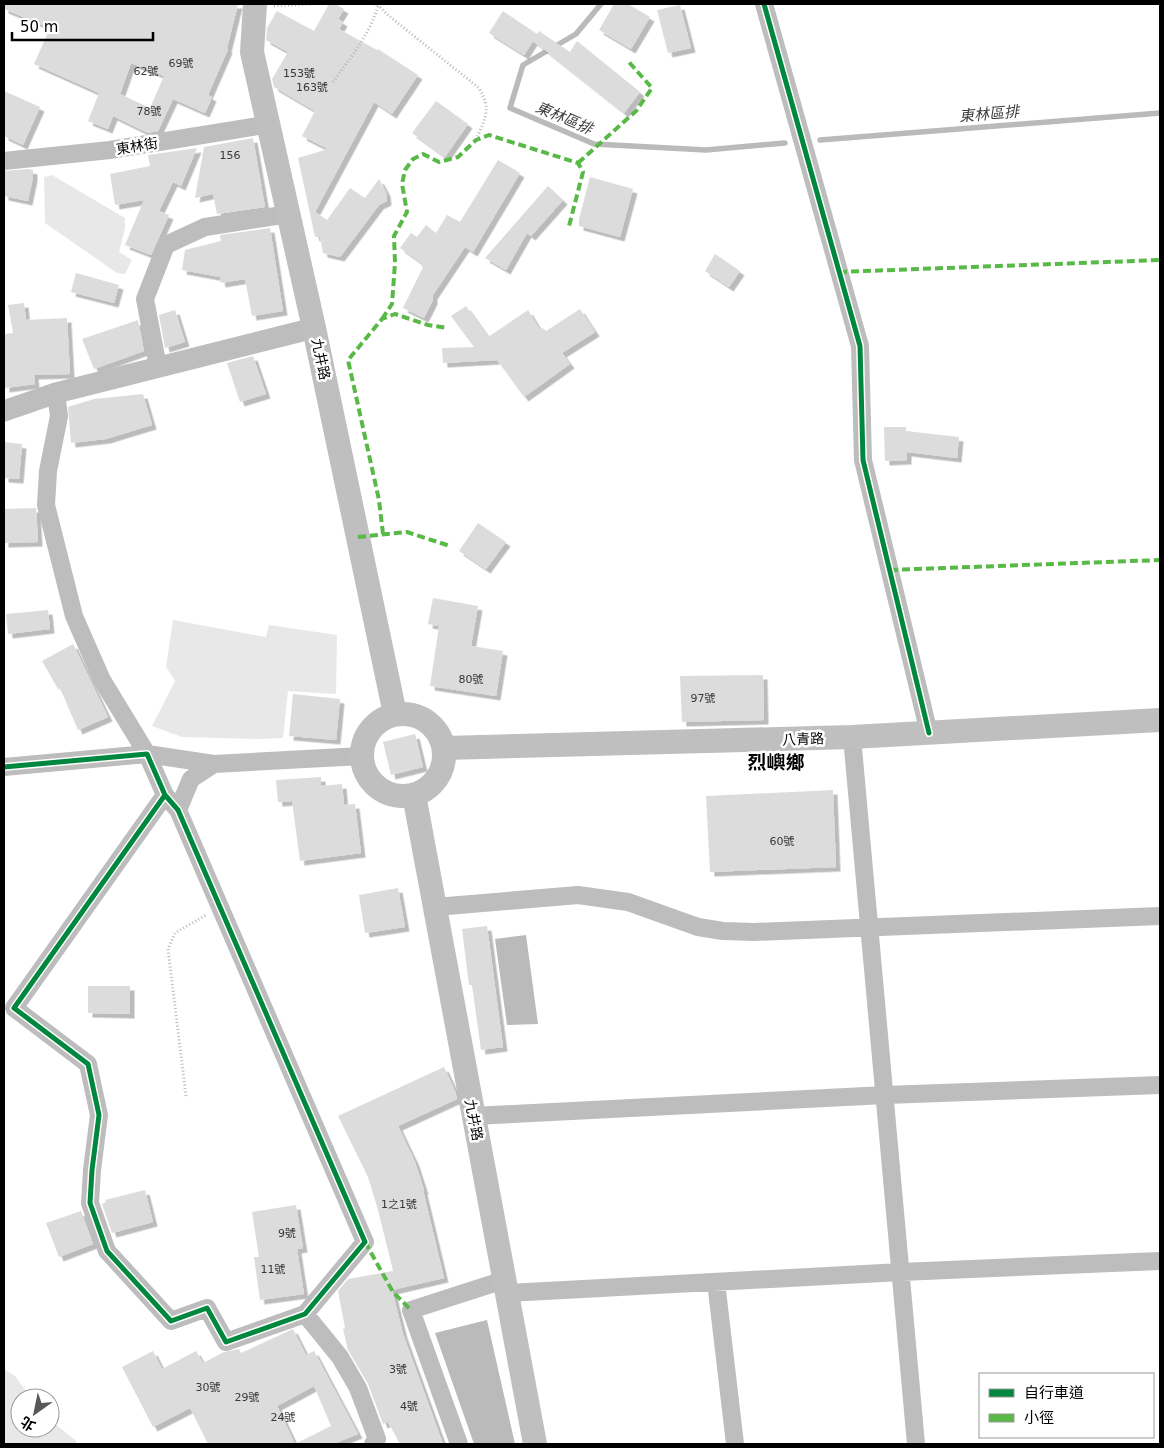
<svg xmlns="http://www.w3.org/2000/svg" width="1164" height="1448" font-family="'DejaVu Sans','Noto Sans TC',sans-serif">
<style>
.green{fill:#e8e8e8}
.water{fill:#bababa}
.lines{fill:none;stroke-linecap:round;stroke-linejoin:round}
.stream{stroke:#bababa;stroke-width:5.5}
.building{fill:#dcdcdc;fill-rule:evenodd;filter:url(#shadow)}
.path{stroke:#b8b8b8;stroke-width:3;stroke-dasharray:1 2.5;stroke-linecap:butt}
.minor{stroke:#bdbdbd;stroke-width:18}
.tertiary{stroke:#bdbdbd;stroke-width:21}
.secondary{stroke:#bfbfbf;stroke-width:24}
.quiet{stroke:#58b947;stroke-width:4;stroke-dasharray:8 4;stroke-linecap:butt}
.cycleway-casing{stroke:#fff;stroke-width:8}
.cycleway{stroke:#00873e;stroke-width:5}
.labels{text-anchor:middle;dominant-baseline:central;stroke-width:5;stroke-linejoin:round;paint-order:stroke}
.number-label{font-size:11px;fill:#373737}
.street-label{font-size:14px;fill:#000;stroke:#fff}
.water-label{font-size:15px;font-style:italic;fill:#3e3e3e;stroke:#fff}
.district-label{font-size:19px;font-weight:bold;fill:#000;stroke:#fff}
</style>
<defs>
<filter id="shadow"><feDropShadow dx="4.5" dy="4.5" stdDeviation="0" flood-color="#0004"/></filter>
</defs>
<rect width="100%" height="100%" fill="#fff"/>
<path class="green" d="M 52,175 L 125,218 L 125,228 L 119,252 L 132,260 L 125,274 L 117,273 L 45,223 L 44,177 Z
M 173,620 L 266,637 L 269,625 L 337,635 L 336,694 L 288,691 L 283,738 L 260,739 L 182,737 L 152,726 L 175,681 L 166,667 Z
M 4,1369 L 15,1376 L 31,1398 L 20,1398 L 20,1428 L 50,1428 L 50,1420 L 74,1439 L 78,1444 L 4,1444 Z"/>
<path class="water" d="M 526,935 L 538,1024 L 507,1025 L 495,939 Z
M 487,1320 L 515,1444 L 474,1444 L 435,1333 Z"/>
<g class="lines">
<path class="stream" d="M 601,4 L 576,34 L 523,65 L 510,108 L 594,144 L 706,150 L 785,143
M 820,140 L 1160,113"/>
</g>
<path class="building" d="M 4,4 L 238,4 L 227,48 L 228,49 L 208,95 L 212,97 L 205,113 L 173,99 L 158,131 L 148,133 L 113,116 L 108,129 L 88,121 L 99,93 L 34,64 L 50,28 L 4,9 ZM 131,63 L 164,76 L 150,108 L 120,94 Z
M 329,4 L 335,4 L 344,9 L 338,19 L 343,22 L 339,29 L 377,50 L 378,49 L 418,75 L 392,114 L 374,102 L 315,212 L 327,220 L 350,188 L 365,198 L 379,179 L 386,192 L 387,201 L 379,205 L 340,257 L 323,253 L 320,237 L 315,237 L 298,158 L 328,149 L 302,136 L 315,111 L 274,87 L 272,79 L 288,52 L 266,40 L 267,28 L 277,11 L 314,31 Z
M 614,4 L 628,4 L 650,17 L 631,49 L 599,30 Z
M 680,5 L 691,48 L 668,53 L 657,10 Z
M 503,11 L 537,34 L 539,31 L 570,52 L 577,41 L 640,92 L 624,113 L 533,41 L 524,55 L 489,33 Z
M 4,91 L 40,107 L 23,145 L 4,136 Z
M 436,101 L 468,124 L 445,157 L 412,133 Z
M 253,138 L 265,207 L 217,214 L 213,194 L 195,198 L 204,147 Z
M 197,148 L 181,186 L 173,182 L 159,211 L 169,215 L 151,255 L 125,245 L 144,200 L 115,205 L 110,174 L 150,166 L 148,155 Z
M 498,160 L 520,173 L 473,252 L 465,247 L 433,295 L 433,300 L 424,318 L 403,308 L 423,267 L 421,266 L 423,264 L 400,248 L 411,233 L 417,237 L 426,225 L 436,233 L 447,215 L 460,222 Z
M 28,169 L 33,170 L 33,177 L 28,201 L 4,196 L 4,171 Z
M 590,177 L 633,189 L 620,237 L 579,226 L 579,219 Z
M 548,186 L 563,200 L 531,236 L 527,233 L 506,270 L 485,258 Z
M 270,228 L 283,311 L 252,316 L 245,279 L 221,283 L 220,277 L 182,270 L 185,250 L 221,241 L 220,235 Z
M 715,254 L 740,271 L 729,287 L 705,271 Z
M 76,273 L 119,285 L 114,303 L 71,292 Z
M 24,303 L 26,320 L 67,318 L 70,374 L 34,375 L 35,384 L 5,388 L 4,334 L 13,333 L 8,305 Z
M 466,306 L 488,337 L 528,310 L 540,330 L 543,328 L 546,331 L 580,309 L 595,332 L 562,353 L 570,364 L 524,397 L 497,360 L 443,363 L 442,348 L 474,347 L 451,316 Z
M 175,310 L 185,342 L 165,348 L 159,315 Z
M 138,320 L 144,351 L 94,369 L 82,339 Z
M 253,356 L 266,394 L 240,402 L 227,363 Z
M 143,394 L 152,425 L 106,439 L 71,443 L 68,407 L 94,399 Z
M 884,427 L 906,427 L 906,431 L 959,437 L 957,458 L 907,452 L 907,460 L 885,461 Z
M 4,442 L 22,444 L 19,479 L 4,478 Z
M 36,508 L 38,542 L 4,543 L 4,509 Z
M 478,523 L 506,542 L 486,569 L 459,551 Z
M 433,598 L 478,606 L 471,646 L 503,651 L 496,696 L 430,686 L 439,626 L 428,624 Z
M 48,610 L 50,629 L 8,634 L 6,614 Z
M 73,644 L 108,717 L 78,730 L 60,688 L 58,689 L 42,661 Z
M 763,675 L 764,720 L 682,722 L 680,676 Z
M 293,694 L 340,699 L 336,740 L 289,736 Z
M 415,734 L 423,767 L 391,775 L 383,742 Z
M 321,777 L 321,786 L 342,784 L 344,805 L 355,804 L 361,853 L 300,861 L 292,801 L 278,802 L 276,780 Z
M 833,790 L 836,867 L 710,872 L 706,796 Z
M 398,888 L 405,927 L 365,933 L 359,895 Z
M 487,926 L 503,1047 L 481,1050 L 472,985 L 469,985 L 462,929 Z
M 88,986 L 130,986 L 130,1014 L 88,1013 Z
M 444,1067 L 455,1091 L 457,1099 L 398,1126 L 415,1162 L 424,1190 L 423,1190 L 444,1278 L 392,1290 L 403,1334 L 443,1444 L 400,1444 L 388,1422 L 383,1424 L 368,1384 L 348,1350 L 343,1329 L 345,1328 L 338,1291 L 348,1279 L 393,1271 L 378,1210 L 368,1177 L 338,1116 Z
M 145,1190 L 153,1222 L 112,1233 L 102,1204 L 106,1202 L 105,1200 Z
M 296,1205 L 303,1248 L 297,1249 L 304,1294 L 260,1300 L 254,1257 L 259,1257 L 252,1212 Z
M 81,1211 L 93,1244 L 59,1257 L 46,1223 Z
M 293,1329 L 306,1355 L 314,1351 L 358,1434 L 333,1444 L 208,1444 L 190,1408 L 153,1427 L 122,1367 L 153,1351 L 162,1369 L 196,1351 L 203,1363 L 224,1352 L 239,1349 L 241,1353 ZM 314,1386 L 331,1426 L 295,1444 L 277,1406 Z"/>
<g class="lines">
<path class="path" d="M 374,4 L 378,5 L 389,16 L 479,88 C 492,110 485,118 476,140
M 274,6 L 311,4
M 333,82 C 351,57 369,36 378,6
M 186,1096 L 168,949 L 175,933 L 206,915"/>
<path class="minor" d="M 764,4 L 860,346 L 863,460 L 929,733
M 4,161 L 110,150 L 270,124
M 158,367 L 145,299 L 166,245 L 205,227 L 289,214
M 56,393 L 59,416 L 48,471 L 46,505 L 74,616 L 102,680 L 147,754 L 214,764 L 362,756
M 852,737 L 916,1444
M 4,767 L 147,754 L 165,795 L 178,810 L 365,1242 L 305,1314 L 226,1342 L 207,1308 L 171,1321 L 107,1251 L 90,1203 L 92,1170 L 99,1115 L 88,1064 L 14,1008 L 165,795
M 178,810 L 191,779 L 214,764
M 435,907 L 578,895 L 628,902 L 698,927 L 723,931 L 754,932 L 1160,916
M 473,1116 L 885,1095 L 1160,1085
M 716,1282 L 735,1444
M 507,1293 L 901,1272 L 1160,1261
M 305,1314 L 340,1357 L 358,1388 L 377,1439 L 373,1444
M 459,1444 L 411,1310 L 504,1280"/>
<path class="tertiary" d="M 4,411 L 56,393 L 314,328"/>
<path class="secondary" d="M 255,4 L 252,52 L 314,328 L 395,714
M362 755a41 41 0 1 1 82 0a41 41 0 1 1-82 0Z
M 444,748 L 852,737 L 1160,720
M 414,795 L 535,1444"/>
<path class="quiet" d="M 578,163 L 636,111 L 652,88 L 628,61
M 839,272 L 1160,260
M 382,319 L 392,304 L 395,263 L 394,236 L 407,212 L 402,184 L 405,170 L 413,159 L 423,154 L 439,162 L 458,157 L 476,140 L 489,135 L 578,163 L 583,172 L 569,226
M 383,534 L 379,500 L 348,360 L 382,319 L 395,314 L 428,325 L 448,328
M 358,537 L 407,532 L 450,546
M 890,570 L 1160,560
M 365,1242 L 393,1292 L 411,1310"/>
<defs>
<path id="cycleway" d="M 764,4 L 860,346 L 863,460 L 929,733
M 4,767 L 147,754 L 165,795 L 178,810 L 365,1242 L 305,1314 L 226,1342 L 207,1308 L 171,1321 L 107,1251 L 90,1203 L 92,1170 L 99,1115 L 88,1064 L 14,1008 L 165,795"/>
</defs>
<use href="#cycleway" class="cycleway-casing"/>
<use href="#cycleway" class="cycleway"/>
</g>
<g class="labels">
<g class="number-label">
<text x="181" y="63">69號</text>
<text x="146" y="71">62號</text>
<text x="299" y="73">153號</text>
<text x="312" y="87">163號</text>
<text x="149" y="111">78號</text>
<text x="230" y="155">156</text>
<text x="471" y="679">80號</text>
<text x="703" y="698">97號</text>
<text x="782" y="841">60號</text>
<text x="399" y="1204">1之1號</text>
<text x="287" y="1233">9號</text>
<text x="273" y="1269">11號</text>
<text x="398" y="1369">3號</text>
<text x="208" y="1387">30號</text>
<text x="247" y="1397">29號</text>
<text x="409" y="1406">4號</text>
<text x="283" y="1417">24號</text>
</g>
<g class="street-label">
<text transform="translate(137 146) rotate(-9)">東林街</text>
<text transform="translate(321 359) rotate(78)">九井路</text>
<text transform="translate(803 739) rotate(-2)">八青路</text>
<text transform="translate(474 1120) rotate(79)">九井路</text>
</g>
<g class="water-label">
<text transform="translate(989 114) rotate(-5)">東林區排</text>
<text transform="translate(564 118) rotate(23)">東林區排</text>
</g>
<g class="district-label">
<text x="776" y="762">烈嶼鄉</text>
</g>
</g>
<rect width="1164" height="1448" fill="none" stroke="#000000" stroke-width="10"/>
<rect x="979" y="1373" width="175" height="65" fill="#ffffff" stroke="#999999"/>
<rect x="989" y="1389" width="25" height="8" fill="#00873e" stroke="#999999"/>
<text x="1024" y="1398" font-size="15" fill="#000000">自行車道</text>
<rect x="989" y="1414" width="25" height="8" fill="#58b947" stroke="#999999"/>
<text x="1024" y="1423" font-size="15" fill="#000000">小徑</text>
<g transform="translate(35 1413) rotate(213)"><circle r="24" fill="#ffffff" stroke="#999999"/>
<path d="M0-4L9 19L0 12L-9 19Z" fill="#595959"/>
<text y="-8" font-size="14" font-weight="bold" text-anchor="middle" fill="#000000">北</text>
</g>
<path d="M12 32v8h141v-8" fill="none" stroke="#000000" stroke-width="2.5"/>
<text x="20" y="32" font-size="15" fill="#000000" stroke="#ffffff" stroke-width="4" paint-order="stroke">50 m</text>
</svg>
